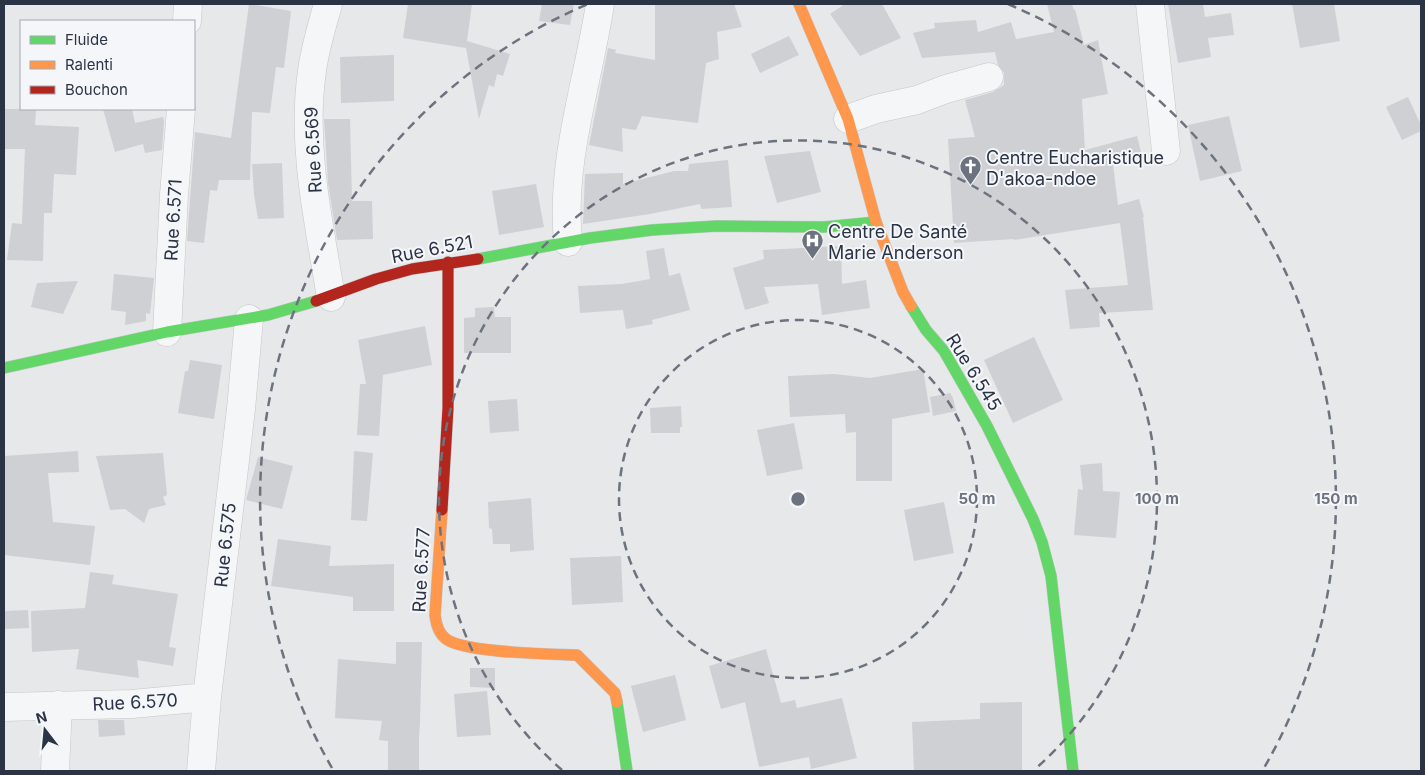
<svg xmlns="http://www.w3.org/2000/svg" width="1425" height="775" font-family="Inter,sans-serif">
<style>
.building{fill:#ced0d3}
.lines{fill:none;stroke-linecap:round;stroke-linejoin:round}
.street-casing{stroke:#c4c6c8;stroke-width:29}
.fast-casing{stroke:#c4c6c8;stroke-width:12}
.slow-casing{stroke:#c4c6c8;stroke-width:12}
.jam-casing{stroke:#c4c6c8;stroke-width:12}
.street{stroke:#f5f6f7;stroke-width:28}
.fast{stroke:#63d668;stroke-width:11}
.slow{stroke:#ff974d;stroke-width:11}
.jam{stroke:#b3261e;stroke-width:11}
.ring{fill:none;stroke:#6c737f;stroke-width:2.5;stroke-dasharray:9 6}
.labels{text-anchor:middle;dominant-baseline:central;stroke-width:4;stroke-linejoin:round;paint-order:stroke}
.street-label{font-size:18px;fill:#2b3445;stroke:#f4f6f9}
.poi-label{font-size:18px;fill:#2b3445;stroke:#f4f6f9;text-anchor:start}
.centre{fill:#6c737f;stroke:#f4f6f9;stroke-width:2.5}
.ring-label{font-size:15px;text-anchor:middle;font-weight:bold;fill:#6c737f;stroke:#f4f6f9;stroke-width:4;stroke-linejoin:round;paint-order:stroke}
</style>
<rect width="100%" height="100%" fill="#e6e8ea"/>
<path class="building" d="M 249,4 L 291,11 L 284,68 L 276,67 L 270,113 L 252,112 L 250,180 L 219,180 L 217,191 L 210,190 L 204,243 L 187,241 L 195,132 L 231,138 Z
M 408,4 L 472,4 L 467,41 L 510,54 L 503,76 L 497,74 L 494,87 L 489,85 L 479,119 L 466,48 L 403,38 Z
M 542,4 L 574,4 L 570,25 L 539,21 Z
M 655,4 L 734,4 L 742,27 L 717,32 L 719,59 L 706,63 L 698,123 L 642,116 L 636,130 L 622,128 L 623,152 L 589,145 L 608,48 L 616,50 L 615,53 L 655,60 Z
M 845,4 L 882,4 L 901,38 L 860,56 L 830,14 Z
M 1047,4 L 1072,4 L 1074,10 L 1075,9 L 1084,45 L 1098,40 L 1108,94 L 1082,99 L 1085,150 L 1137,136 L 1142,156 L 1113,164 L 1118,205 L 1139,199 L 1144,217 L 1143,217 L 1153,310 L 1099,313 L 1100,327 L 1070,329 L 1065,290 L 1128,285 L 1120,223 L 1014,240 L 1014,239 L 954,243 L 948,139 L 975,137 L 965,100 L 993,92 L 1004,85 L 1004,73 L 998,65 L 995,52 L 922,58 L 913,33 L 935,28 L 934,23 L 976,20 L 978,32 L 1011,22 L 1016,39 L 1054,32 Z
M 1168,4 L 1203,4 L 1205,17 L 1231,13 L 1234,35 L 1208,38 L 1211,57 L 1178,63 Z
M 1292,4 L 1334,4 L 1340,41 L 1300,48 Z
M 789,36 L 799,55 L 760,73 L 751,54 Z
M 394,55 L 394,101 L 341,103 L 340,57 Z
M 1408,97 L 1421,125 L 1421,131 L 1402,140 L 1386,107 Z
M 4,109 L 36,109 L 35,125 L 79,127 L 76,175 L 54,174 L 52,213 L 44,213 L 43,261 L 7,260 L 12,223 L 22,224 L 25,149 L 4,149 Z
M 103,109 L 132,109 L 135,123 L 163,117 L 164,122 L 162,150 L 145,153 L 143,144 L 115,152 Z
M 1229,116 L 1242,171 L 1200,181 L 1188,125 Z
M 324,119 L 350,119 L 352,201 L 372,201 L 373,239 L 337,240 L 328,183 Z
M 810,151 L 821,192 L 777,203 L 764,156 Z
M 728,160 L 732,207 L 701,209 L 700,204 L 650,214 L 583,224 L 585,174 L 623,173 L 623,184 L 674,171 L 688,171 L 689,164 Z
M 282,163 L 284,218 L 258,219 L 254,195 L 252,164 Z
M 536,184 L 544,227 L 499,235 L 492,191 Z
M 841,246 L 842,284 L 866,280 L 870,308 L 822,315 L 818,284 L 764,287 L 769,303 L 745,310 L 733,268 L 764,259 L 763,250 Z
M 664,248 L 669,276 L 680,273 L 690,310 L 652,320 L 653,324 L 626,329 L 623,310 L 580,313 L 578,286 L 622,284 L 650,279 L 646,251 Z
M 114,274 L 154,278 L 150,314 L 146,313 L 146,321 L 125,325 L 126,312 L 111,310 Z
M 78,281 L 63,314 L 31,307 L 37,283 Z
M 494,307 L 495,317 L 511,317 L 511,353 L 464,353 L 464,318 L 475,317 L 475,308 Z
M 425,326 L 432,365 L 383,375 L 379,436 L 357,435 L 360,384 L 366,384 L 358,340 Z
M 1034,337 L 1063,400 L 1013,423 L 984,360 Z
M 190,360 L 222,365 L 214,419 L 178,413 L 185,371 L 188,371 Z
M 923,369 L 930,412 L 892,419 L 892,481 L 856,481 L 856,432 L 846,433 L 845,414 L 790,417 L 788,376 L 834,374 L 870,378 Z
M 950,393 L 953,398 L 956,411 L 933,416 L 930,397 Z
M 517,399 L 519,431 L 490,433 L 488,401 Z
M 681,406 L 682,427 L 680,427 L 680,433 L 651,433 L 650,408 Z
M 794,423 L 803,469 L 767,476 L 757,430 Z
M 78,451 L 79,472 L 48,473 L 53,522 L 95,526 L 90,565 L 4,555 L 4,456 Z
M 354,451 L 373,453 L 367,521 L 351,520 Z
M 163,453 L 167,495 L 163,497 L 166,505 L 149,509 L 144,523 L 125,509 L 110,510 L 96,456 Z
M 258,457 L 293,466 L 282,509 L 246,500 Z
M 1102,463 L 1103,491 L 1120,492 L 1116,538 L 1074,535 L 1078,489 L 1083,490 L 1080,465 Z
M 531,498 L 534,550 L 510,552 L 510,544 L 493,544 L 492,529 L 489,528 L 488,502 Z
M 944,502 L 954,553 L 914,561 L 904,510 Z
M 278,539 L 331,546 L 329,566 L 394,564 L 394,611 L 353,611 L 353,597 L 271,586 Z
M 621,556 L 623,602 L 572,605 L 570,558 Z
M 90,572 L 114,575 L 112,584 L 178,594 L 169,647 L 176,648 L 173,666 L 137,660 L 139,678 L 76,669 L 79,649 L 32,652 L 31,611 L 85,608 Z
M 28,610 L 29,628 L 4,629 L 4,611 Z
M 396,642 L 422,642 L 420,722 L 419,737 L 419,771 L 388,771 L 388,741 L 379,740 L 382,721 L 335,718 L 338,659 L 396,664 Z
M 766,649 L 781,703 L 795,700 L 797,708 L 842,698 L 857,758 L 811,769 L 809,757 L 759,767 L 745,702 L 721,709 L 709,666 Z
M 470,668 L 495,668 L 495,688 L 470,687 Z
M 675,675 L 686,720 L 643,732 L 631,686 Z
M 487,691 L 491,735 L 457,737 L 454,694 Z
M 1022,702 L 1022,771 L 995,771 L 995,770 L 914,771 L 912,722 L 980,719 L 980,703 Z
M 98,720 L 124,720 L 125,735 L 99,737 Z"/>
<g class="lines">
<defs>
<path id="street" d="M 328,4 C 322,26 315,48 312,71 C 301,146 319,223 331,297
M 1150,4 L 1166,151
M 187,21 L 188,4
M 848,119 L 876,109 L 917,100 L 946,89 L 989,77
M 568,242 C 560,161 588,83 600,4
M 167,332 L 174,195 L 181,109
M 4,707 L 132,704 L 207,697
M 55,771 L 58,705
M 201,771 L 207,697 L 241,409 L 249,319"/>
<path id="fast" d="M 478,259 L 590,238 L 652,230 L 717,226 L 824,227 L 876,222
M 911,306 L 926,330 L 944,351 L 987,426 L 1033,519 L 1042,542 L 1051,576 L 1073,771
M 4,368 L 167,332 L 268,315 L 316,301
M 617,702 L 627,771"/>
<path id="slow" d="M 799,4 L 848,119 L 876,222 L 903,292 L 911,306
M 442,510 L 435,615 C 436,624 438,633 446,639 C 465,653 550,654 577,655 L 615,693 L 617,702"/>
<path id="jam" d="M 316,301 L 376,279 L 412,269 L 478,259
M 442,510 L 448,408 L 448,262"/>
</defs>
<use href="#street" class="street-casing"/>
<use href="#fast" class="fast-casing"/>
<use href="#slow" class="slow-casing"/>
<use href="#jam" class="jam-casing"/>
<use href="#street" class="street"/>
<use href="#fast" class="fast"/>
<use href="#slow" class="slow"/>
<use href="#jam" class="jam"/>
</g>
<g class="ring">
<circle cx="798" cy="499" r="179"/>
<path d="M562 770A359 359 0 1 1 1034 770"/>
<path d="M332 768A538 538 0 0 1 588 4M1008 4A538 538 0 0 1 1264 768"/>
</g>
<defs>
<symbol id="church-pin" viewBox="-11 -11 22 30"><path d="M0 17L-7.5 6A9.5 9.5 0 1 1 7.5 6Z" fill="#6c737f" stroke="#f4f6f9"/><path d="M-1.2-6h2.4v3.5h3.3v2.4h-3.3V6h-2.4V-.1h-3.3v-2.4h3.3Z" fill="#fff"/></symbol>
<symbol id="hospital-pin" viewBox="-11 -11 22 30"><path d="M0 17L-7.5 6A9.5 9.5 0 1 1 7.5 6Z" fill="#6c737f" stroke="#f4f6f9"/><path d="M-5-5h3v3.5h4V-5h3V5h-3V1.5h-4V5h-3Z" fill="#fff"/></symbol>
</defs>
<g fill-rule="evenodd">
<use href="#church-pin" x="958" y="154" width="25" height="34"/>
<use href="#hospital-pin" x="800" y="228" width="25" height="34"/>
</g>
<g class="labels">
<g class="street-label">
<text transform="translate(313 150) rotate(-93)">Rue 6.569</text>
<text transform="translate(173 220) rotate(-87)">Rue 6.571</text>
<text transform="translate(432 249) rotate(-11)">Rue 6.521</text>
<text transform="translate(974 372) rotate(58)">Rue 6.545</text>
<text transform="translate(225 545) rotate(-84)">Rue 6.575</text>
<text transform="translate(421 570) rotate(-87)">Rue 6.577</text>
<text transform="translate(135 702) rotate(-3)">Rue 6.570</text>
</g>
<g class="poi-label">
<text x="986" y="157">Centre Eucharistique<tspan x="986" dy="21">D'akoa-ndoe</tspan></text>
<text x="828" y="231">Centre De Santé<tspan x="828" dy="21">Marie Anderson</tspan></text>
</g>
</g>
<circle cx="798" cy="499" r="8" class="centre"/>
<g class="ring-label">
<text x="977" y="504">50 m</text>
<text x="1157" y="504">100 m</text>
<text x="1336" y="504">150 m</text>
</g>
<rect width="1425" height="775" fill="none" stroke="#2b3445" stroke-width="10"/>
<rect x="20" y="20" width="175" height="90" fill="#f4f6f9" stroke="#a4a8b1"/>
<rect x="30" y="36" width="25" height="8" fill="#63d668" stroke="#a4a8b1"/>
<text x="65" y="45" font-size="15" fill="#2b3445">Fluide</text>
<rect x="30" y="61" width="25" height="8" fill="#ff974d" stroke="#a4a8b1"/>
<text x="65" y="70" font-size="15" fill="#2b3445">Ralenti</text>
<rect x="30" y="86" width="25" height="8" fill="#b3261e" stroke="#a4a8b1"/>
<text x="65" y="95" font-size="15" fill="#2b3445">Bouchon</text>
<g transform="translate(45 730) rotate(344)" stroke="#f4f6f9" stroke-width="4" paint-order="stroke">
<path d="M0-4L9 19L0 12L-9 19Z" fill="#2b3445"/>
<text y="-8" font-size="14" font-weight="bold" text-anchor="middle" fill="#2b3445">N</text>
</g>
</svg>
